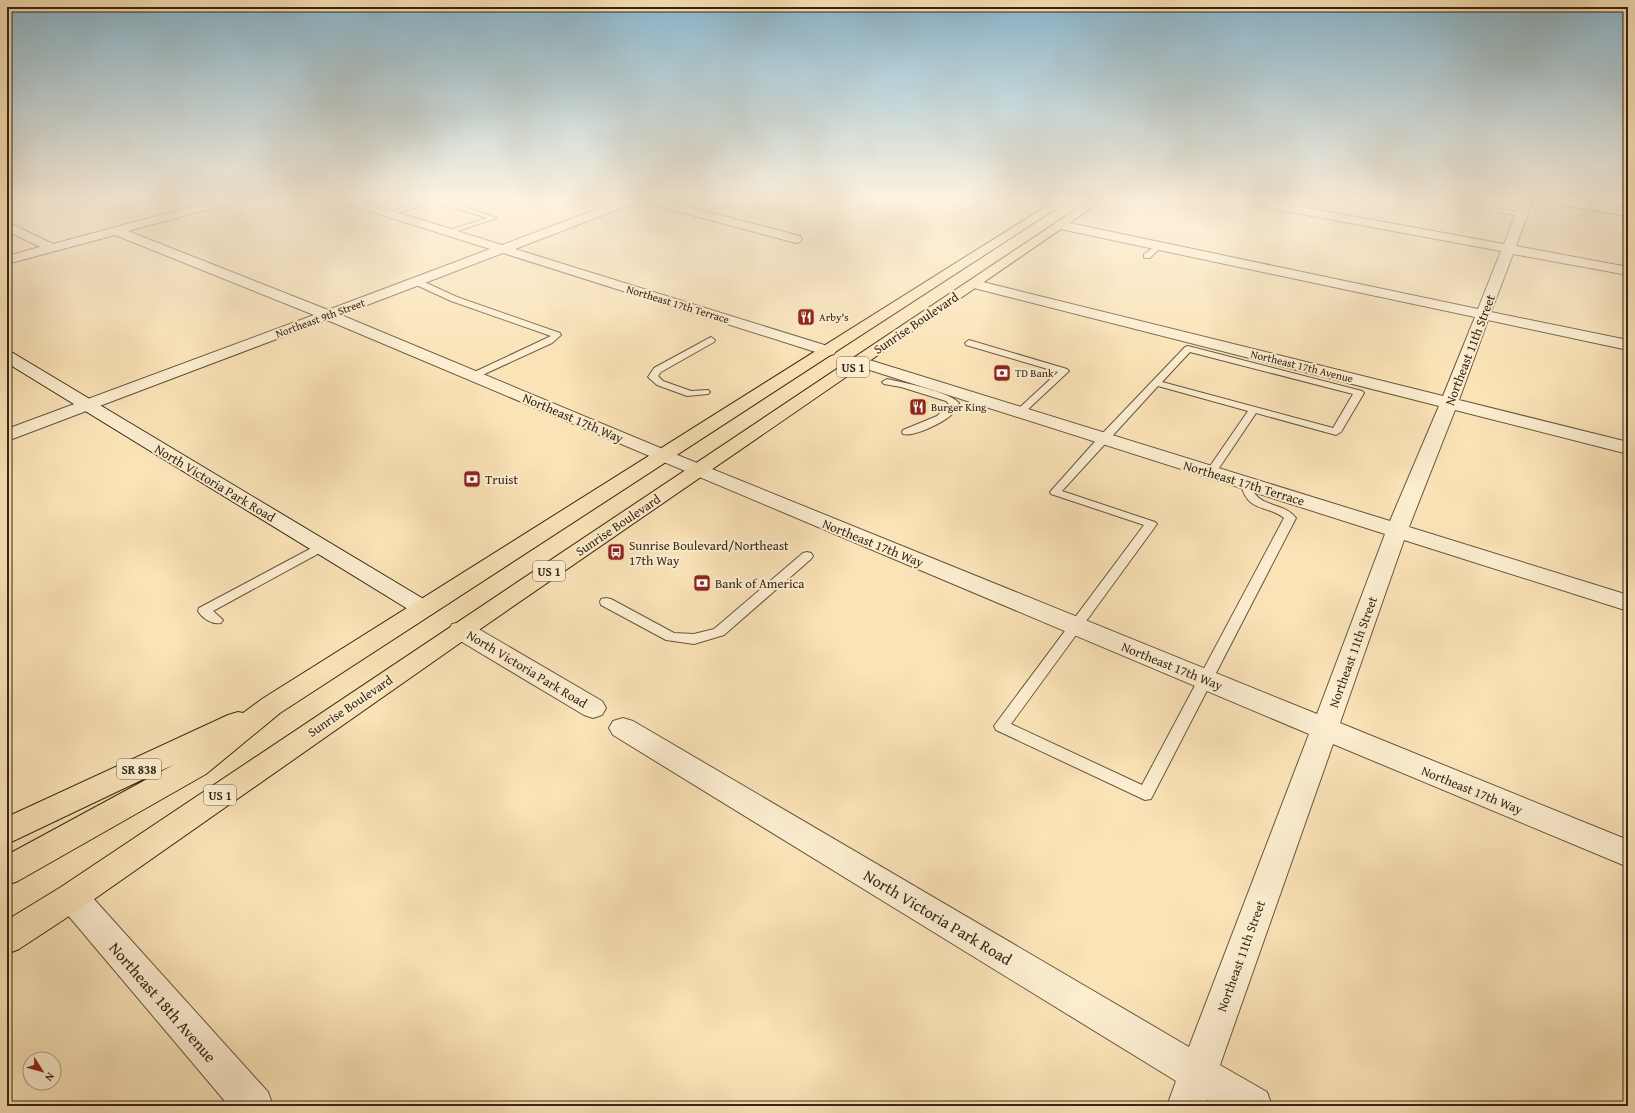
<svg xmlns="http://www.w3.org/2000/svg" width="1635" height="1113" font-family="'Gentium Book Plus',serif">
<style>
.lines{fill:none;stroke-linecap:round;stroke-linejoin:round}
.lane-casing{stroke:#67553d;stroke-width:2}
.street-casing{stroke:#67553d;stroke-width:2}
.secondary-casing{stroke:#362614;stroke-width:2}
.primary-casing{stroke:#362614;stroke-width:2}
.lane{fill:#fcedd0;fill-rule:evenodd}
.street{fill:#fcedd0;fill-rule:evenodd}
.secondary{fill:#fcedd0;fill-rule:evenodd}
.primary{fill:#fae3b7;fill-rule:evenodd}
.labels{text-anchor:middle;dominant-baseline:central;stroke-width:4;stroke-linejoin:round;paint-order:stroke}
.far-street-label{font-size:11px;fill:#362614;stroke:#fcedd0}
.far-poi-label{font-size:11px;fill:#362614;stroke:#fcedd0;text-anchor:start}
.shield{fill:#fcedd0;stroke:#71624c;stroke-width:1}
.shield-label{font-size:12px;font-weight:bold;fill:#362614}
.street-label{font-size:13px;fill:#362614;stroke:#fcedd0}
.poi-label{font-size:13px;fill:#362614;stroke:#fcedd0;text-anchor:start}
.near-street-label{font-size:16px;fill:#362614;stroke:#fcedd0}
</style>
<rect width="100%" height="100%" fill="#fae3b7"/>
<filter id="stains"><feTurbulence type="fractalNoise" baseFrequency=".005" numOctaves="4"/><feColorMatrix values="0 0 0 0 .2 0 0 0 0 .09 0 0 0 0 .02 0 0 0 .5 -.17"/></filter>
<radialGradient id="worn" r=".72"><stop offset=".6" stop-color="#630" stop-opacity="0"/><stop offset="1" stop-color="#630" stop-opacity=".3"/></radialGradient>
<g class="lines">
<defs>
<path id="lane" d="M 425,200 L 444,200 L 497,218 L 448,234 L 445,232 L 446,231 L 487,218 L 435,202 L 390,215 L 385,214 Z
M 1278,200 L 1289,200 L 1289,201 L 1286,203 Z
M 1500,209 L 1521,212 L 1524,214 L 1521,216 L 1498,212 L 1498,210 Z
M 1159,244 L 1162,246 L 1150,258 L 1144,258 L 1144,254 Z
M 414,280 L 420,280 L 457,297 L 560,333 L 561,335 L 552,343 L 476,378 L 470,378 L 468,376 L 470,374 L 551,336 L 451,301 L 414,284 Z
M 711,337 L 715,340 L 714,342 L 661,372 L 658,376 L 663,381 L 691,391 L 708,390 L 710,392 L 708,394 L 687,396 L 657,385 L 648,377 L 654,368 Z
M 969,340 L 1067,369 L 1069,371 L 1023,414 L 1017,414 L 1015,412 L 1017,410 L 1058,372 L 966,345 L 965,343 Z
M 1188,346 L 1362,391 L 1364,393 L 1341,432 L 1336,435 L 1256,413 L 1215,474 L 1211,475 L 1206,472 L 1248,411 L 1158,386 L 1062,491 L 1155,522 L 1157,524 L 1011,724 L 1142,785 L 1284,518 C 1269,505 1247,513 1241,484 L 1246,481 L 1250,482 C 1252,485 1252,490 1255,494 C 1265,507 1286,504 1296,518 L 1151,799 L 1145,800 L 996,730 L 994,726 L 1144,525 L 1051,494 L 1050,492 L 1099,437 L 1185,347 ZM 1190,352 L 1353,394 L 1333,428 L 1162,382 Z
M 887,379 C 902,382 950,392 959,403 C 956,408 954,412 950,416 C 942,423 914,437 903,434 L 902,432 L 903,430 L 937,416 L 949,404 L 946,401 L 901,387 L 884,384 L 882,382 Z
M 321,543 L 325,544 L 327,547 L 325,550 L 213,611 L 223,620 L 221,623 C 212,625 202,618 198,611 L 199,608 Z
M 807,552 L 811,553 L 813,556 L 811,559 L 724,635 L 694,644 L 666,640 L 601,605 L 600,602 L 601,599 L 606,598 L 611,599 L 674,633 L 694,634 L 714,629 L 803,553 Z"/>
<path id="street" d="M 216,200 L 235,200 L 234,202 L 128,231 L 328,310 L 490,249 L 341,202 L 340,200 L 358,200 L 502,245 L 621,200 L 638,200 L 637,202 L 515,249 L 834,348 L 836,351 L 834,354 L 828,356 L 822,354 L 503,253 L 341,315 L 670,452 L 1317,714 L 1385,534 L 854,365 L 852,362 L 854,359 L 860,357 L 866,359 L 1390,521 L 1439,406 L 970,287 L 968,284 L 970,281 L 975,280 L 1443,396 L 1475,317 L 1060,229 L 1056,228 L 1054,225 L 1056,222 L 1060,221 L 1478,309 L 1501,251 L 1242,203 L 1237,200 L 1263,200 L 1504,244 L 1521,200 L 1533,200 L 1516,246 L 1628,267 L 1628,275 L 1513,254 L 1491,312 L 1628,340 L 1628,350 L 1488,320 L 1459,400 L 1628,442 L 1628,454 L 1455,410 L 1409,527 L 1628,595 L 1628,611 L 1404,540 L 1340,723 L 1628,840 L 1628,867 L 1333,744 L 1220,1065 L 1267,1092 L 1272,1106 L 1217,1106 L 1207,1100 L 1205,1106 L 1167,1106 L 1176,1081 L 613,735 L 609,728 L 613,721 L 623,718 L 633,721 L 1189,1047 L 1309,734 L 327,320 L 7,441 L 7,429 L 314,315 L 115,235 L 7,264 L 7,256 L 40,247 L 7,231 L 7,222 L 53,244 Z
M 642,200 L 662,200 L 800,236 L 802,239 L 800,242 L 796,243 L 643,202 Z
M 461,622 L 470,624 L 602,701 L 606,708 L 602,715 L 593,718 L 584,715 L 452,636 L 449,630 L 452,624 Z
M 72,883 L 83,887 L 268,1092 L 273,1106 L 229,1106 L 61,907 L 56,897 L 61,887 Z"/>
<path id="secondary" d="M 1546,200 L 1575,200 L 1628,208 L 1628,216 L 1551,203 Z
M 7,351 L 13,353 L 432,604 L 436,609 L 432,614 L 424,617 L 416,614 L 7,363 Z"/>
<path id="primary" d="M 1056,200 L 1069,200 L 280,713 L 206,774 L 18,881 L 7,885 L 7,855 L 175,764 L 7,844 L 7,817 L 228,715 L 238,712 L 243,713 L 262,699 Z
M 1090,200 L 1103,200 L 470,636 L 83,907 L 19,949 L 7,954 L 7,920 L 61,887 Z"/>
</defs>
<use href="#lane" class="lane-casing"/>
<use href="#street" class="street-casing"/>
<use href="#secondary" class="secondary-casing"/>
<use href="#primary" class="primary-casing"/>
<use href="#lane" class="lane"/>
<use href="#street" class="street"/>
<use href="#secondary" class="secondary"/>
<use href="#primary" class="primary"/>
</g>
<linearGradient id="sky" x2="0" y2="1"><stop stop-color="#8ab8d0"/><stop offset="0.56" stop-color="#fdf2df"/><stop offset="1" stop-color="#fdf2df" stop-opacity="0"/></linearGradient>
<rect width="1635" height="356" fill="url(#sky)"/>
<defs>
<symbol id="restaurant-square" viewBox="-11 -11 22 22"><rect x="-9" y="-9" width="18" height="18" rx="4" fill="#8f2418" stroke="#fcedd0"/><path d="M-5-6h1v4h1v-4h1v4h1v-4h1v5L-1.5 .5V6h-2V.5L-5-1ZM5-6V6H3V1.5H1.5Q1.5-4 5-6Z" fill="#fff"/></symbol>
<symbol id="bank-square" viewBox="-11 -11 22 22"><rect x="-9" y="-9" width="18" height="18" rx="4" fill="#8f2418" stroke="#fcedd0"/><path d="M-6-4H6V4H-6ZM0-2.3a2.3 2.3 0 1 0 0 4.6a2.3 2.3 0 1 0 0-4.6Z" fill="#fff"/></symbol>
<symbol id="bus-square" viewBox="-11 -11 22 22"><rect x="-9" y="-9" width="18" height="18" rx="4" fill="#8f2418" stroke="#fcedd0"/><path d="M-5-6H5V4H4V6H2V4H-2V6H-4V4H-5ZM-3.5-4V0h7V-4ZM-3.5 1.2v1.5H-2V1.2ZM2 1.2v1.5H3.5V1.2Z" fill="#fff"/></symbol>
</defs>
<g fill-rule="evenodd">
<use href="#restaurant-square" x="796" y="307" width="20" height="20"/>
<use href="#bank-square" x="992" y="363" width="20" height="20"/>
<use href="#restaurant-square" x="908" y="397" width="20" height="20"/>
<use href="#bank-square" x="462" y="469" width="20" height="20"/>
<use href="#bus-square" x="606" y="542" width="20" height="20"/>
<use href="#bank-square" x="692" y="573" width="20" height="20"/>
</g>
<g class="labels">
<g class="far-street-label">
<text transform="translate(678 304) rotate(17)">Northeast 17th Terrace</text>
<text transform="translate(320 318) rotate(-20)">Northeast 9th Street</text>
<text transform="translate(1302 366) rotate(14)">Northeast 17th Avenue</text>
</g>
<g class="far-poi-label">
<text x="819" y="317">Arby's</text>
<text x="1015" y="373">TD Bank</text>
<text x="931" y="407">Burger King</text>
</g>
<g class="shield">
<rect x="837" y="357" width="32" height="20" rx="3"/>
<rect x="533" y="561" width="32" height="20" rx="3"/>
<rect x="117" y="759" width="44" height="20" rx="3"/>
<rect x="204" y="785" width="32" height="20" rx="3"/>
</g>
<g class="shield-label">
<text x="853" y="367">US 1</text>
<text x="549" y="571">US 1</text>
<text x="139" y="769">SR 838</text>
<text x="220" y="795">US 1</text>
</g>
<g class="street-label">
<text transform="translate(916 323) rotate(-34)">Sunrise Boulevard</text>
<text transform="translate(1470 350) rotate(-69)">Northeast 11th Street</text>
<text transform="translate(573 418) rotate(23)">Northeast 17th Way</text>
<text transform="translate(215 483) rotate(31)">North Victoria Park Road</text>
<text transform="translate(1244 483) rotate(17)">Northeast 17th Terrace</text>
<text transform="translate(618 525) rotate(-34)">Sunrise Boulevard</text>
<text transform="translate(873 543) rotate(22)">Northeast 17th Way</text>
<text transform="translate(1353 652) rotate(-70)">Northeast 11th Street</text>
<text transform="translate(1172 666) rotate(22)">Northeast 17th Way</text>
<text transform="translate(527 669) rotate(31)">North Victoria Park Road</text>
<text transform="translate(350 706) rotate(-34)">Sunrise Boulevard</text>
<text transform="translate(1472 790) rotate(22)">Northeast 17th Way</text>
<text transform="translate(1241 956) rotate(-70)">Northeast 11th Street</text>
</g>
<g class="poi-label">
<text x="485" y="479">Truist</text>
<text x="629" y="545">Sunrise Boulevard/Northeast<tspan x="629" dy="15">17th Way</tspan></text>
<text x="715" y="583">Bank of America</text>
</g>
<g class="near-street-label">
<text transform="translate(938 917) rotate(31)">North Victoria Park Road</text>
<text transform="translate(163 1002) rotate(49)">Northeast 18th Avenue</text>
</g>
</g>
<rect width="1635" height="1113" fill="none" stroke="#fae3b7" stroke-width="24"/>
<rect x="8" y="8" width="1619" height="1097" fill="none" stroke="#362614" stroke-width="2"/>
<rect x="12" y="12" width="1611" height="1089" fill="none" stroke="#362614"/>
<g transform="translate(42 1071) rotate(127)"><circle r="19" fill="#fcedd0" stroke="#ad9d85"/>
<path d="M0-3L7 15L0 10L-7 15Z" fill="#8f2418"/>
<text y="-6" font-size="11" font-weight="bold" text-anchor="middle" fill="#362614">N</text>
</g>
<rect width="100%" height="100%" filter="url(#stains)"/>
<rect width="100%" height="100%" fill="url(#worn)"/>
</svg>
